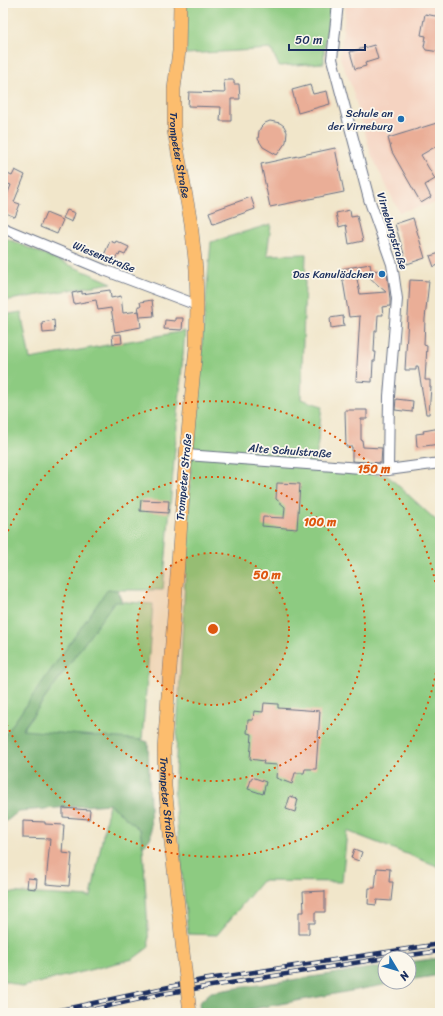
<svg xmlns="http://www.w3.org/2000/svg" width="443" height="1016" font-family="Sriracha,sans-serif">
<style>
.built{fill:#f5d3c1}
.green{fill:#8dcb81;stroke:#547d70}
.forest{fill:#72af6f;stroke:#466f66}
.building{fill:#eaae97;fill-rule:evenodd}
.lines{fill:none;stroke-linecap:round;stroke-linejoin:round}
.minor-casing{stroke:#666f84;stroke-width:12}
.major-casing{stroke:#666f84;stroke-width:14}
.minor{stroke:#fff;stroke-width:10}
.major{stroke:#fcbd6e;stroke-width:13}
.rail-casing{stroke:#1b2f5e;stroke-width:4.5}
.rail{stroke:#fbf7ec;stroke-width:3;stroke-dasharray:9;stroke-linecap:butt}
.major-bridge-casing{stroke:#666f84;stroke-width:14;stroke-linecap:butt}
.major-bridge{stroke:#fcbd6e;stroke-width:13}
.ring{fill:none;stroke:#de5710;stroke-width:2;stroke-dasharray:2 4}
.poi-dot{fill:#1f6fb2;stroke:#fbf7ec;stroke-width:1.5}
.labels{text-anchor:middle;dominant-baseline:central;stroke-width:3.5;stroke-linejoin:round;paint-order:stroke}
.poi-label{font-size:11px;fill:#1b2f5e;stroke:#fbf7ec;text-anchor:end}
.street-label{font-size:11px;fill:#1b2f5e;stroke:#fbf7ec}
.centre{fill:#de5710;stroke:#fbf7ec;stroke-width:2}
.ring-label{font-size:12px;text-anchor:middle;font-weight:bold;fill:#de5710;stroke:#fbf7ec;stroke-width:3.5;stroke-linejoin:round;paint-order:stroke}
</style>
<rect width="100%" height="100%" fill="#fbf7ec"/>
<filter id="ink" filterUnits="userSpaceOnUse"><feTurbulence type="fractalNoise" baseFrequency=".025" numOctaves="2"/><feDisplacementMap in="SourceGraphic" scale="8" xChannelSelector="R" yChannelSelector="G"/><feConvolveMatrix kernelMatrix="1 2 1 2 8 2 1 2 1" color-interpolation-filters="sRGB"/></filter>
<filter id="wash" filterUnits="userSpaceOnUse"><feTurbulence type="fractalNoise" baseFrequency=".012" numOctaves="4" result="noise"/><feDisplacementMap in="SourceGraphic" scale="16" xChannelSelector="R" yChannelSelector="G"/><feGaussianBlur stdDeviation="0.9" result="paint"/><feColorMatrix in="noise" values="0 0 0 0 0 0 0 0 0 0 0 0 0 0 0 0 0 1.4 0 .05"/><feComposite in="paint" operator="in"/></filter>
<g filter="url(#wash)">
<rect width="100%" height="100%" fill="#f1e6ca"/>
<path class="built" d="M 346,3 L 440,3 L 440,202 L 399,212 L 371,154 L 351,85 L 340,58 Z"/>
<path class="green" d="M 186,3 L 331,3 L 324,50 L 324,63 L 279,66 L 271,49 L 186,54 Z
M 271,224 L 267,255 L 306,254 L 301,399 L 322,406 L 315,468 L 388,476 L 440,524 L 440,867 L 347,831 L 342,882 L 262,881 L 217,935 L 188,934 L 174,794 L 191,464 L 211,242 Z
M 3,237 L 112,283 L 3,301 Z
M 21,312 L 30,359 L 185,331 L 163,590 L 108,590 L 3,738 L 3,315 Z
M 114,601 L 153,604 L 142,740 L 22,731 Z
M 109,804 L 140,830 L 143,847 L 149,947 L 133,959 L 22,987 L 3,980 L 3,892 L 91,897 Z"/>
<path class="forest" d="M 108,589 L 117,590 L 122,602 L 114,602 L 22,730 L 142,740 L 148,742 L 151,837 L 143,847 L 140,830 L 109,804 L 19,811 L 3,824 L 3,738 Z
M 440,958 L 440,975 L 409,980 L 409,962 Z
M 385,966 L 385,982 L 400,982 L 231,1013 L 200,1013 L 199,1003 L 211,992 Z"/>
<g id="blocks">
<path class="building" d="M 440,12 L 440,52 L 426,50 L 424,47 L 426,36 L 421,35 L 425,14 L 435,16 Z
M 374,45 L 378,59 L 365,63 L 366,66 L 355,69 L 350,52 Z
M 224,80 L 234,80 L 234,84 L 239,84 L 240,99 L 231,99 L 231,121 L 220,121 L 221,107 L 188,106 L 189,92 L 225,93 Z
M 310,85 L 313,94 L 327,91 L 330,104 L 298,113 L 292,90 Z
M 270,121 L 280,123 L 284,126 L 287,132 L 286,142 L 277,155 L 263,147 L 258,139 L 259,131 L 261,127 L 265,123 Z
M 440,122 L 440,144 L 421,155 L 435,179 L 425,185 L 431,197 L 421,203 L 392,152 L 388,138 Z
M 335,148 L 344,192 L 270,207 L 261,164 Z
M 15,170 L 25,175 L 14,202 L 20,204 L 15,217 L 3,212 L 3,205 L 11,185 L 3,182 L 3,172 L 12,176 Z
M 251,197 L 255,209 L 213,224 L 209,212 Z
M 67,210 L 75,213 L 72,222 L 63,218 Z
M 350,210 L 351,217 L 357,216 L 363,241 L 349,244 L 346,225 L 339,227 L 336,213 Z
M 46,213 L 63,220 L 57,234 L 40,227 Z
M 413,218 L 425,258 L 407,264 L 395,224 Z
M 110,241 L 115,243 L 116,241 L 129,247 L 125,255 L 120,253 L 119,256 L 117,255 L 115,260 L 104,255 Z
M 440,253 L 440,264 L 434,267 L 430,256 Z
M 370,264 L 371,270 L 387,272 L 390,299 L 390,306 L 382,307 L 383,315 L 378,315 L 377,331 L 375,331 L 374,352 L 376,352 L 375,361 L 373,361 L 372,382 L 356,381 L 360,316 L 349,317 L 341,269 ZM 368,276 L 379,286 L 386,292 L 360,294 L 357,279 Z
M 410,280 L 429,281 L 425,319 L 424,345 L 427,346 L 425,380 L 430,380 L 430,387 L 431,387 L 429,414 L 426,414 L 418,366 L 416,366 L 416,370 L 405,370 Z
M 110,290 L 111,298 L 121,296 L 123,313 L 139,311 L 141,327 L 115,332 L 111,308 L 98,310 L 96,300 L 74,304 L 72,293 L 82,291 L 82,294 Z
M 152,300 L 154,316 L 140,317 L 138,306 L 141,306 L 140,302 Z
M 343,316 L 344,326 L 331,328 L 330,318 Z
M 175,318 L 183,318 L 182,330 L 164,329 L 165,320 L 175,321 Z
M 54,320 L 55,332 L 43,333 L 42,322 Z
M 121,334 L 122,343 L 113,344 L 112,335 Z
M 396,399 L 413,401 L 412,412 L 395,410 Z
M 345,410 L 367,410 L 367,419 L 361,419 L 361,440 L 362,440 L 363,447 L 382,448 L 381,463 L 352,461 L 352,447 L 346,447 Z
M 440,428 L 440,444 L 417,447 L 416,434 L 424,433 L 423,431 L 429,430 Z
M 277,483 L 300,484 L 297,529 L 262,526 L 263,517 L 284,518 L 285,507 L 276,499 Z
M 141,500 L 169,501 L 168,513 L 140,511 Z
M 264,703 L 278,704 L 278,708 L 320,711 L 316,769 L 305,769 L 304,773 L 295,773 L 292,784 L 276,778 L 277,765 L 263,764 L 264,761 L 250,759 L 252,734 L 247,733 L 248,720 L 253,720 L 254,711 L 263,712 Z
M 252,777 L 266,782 L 263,794 L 248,789 Z
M 290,796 L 298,799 L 295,812 L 286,809 Z
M 63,808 L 90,810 L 89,819 L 63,817 Z
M 23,821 L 45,822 L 45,824 L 64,825 L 62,853 L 72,854 L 69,886 L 46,884 L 50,839 L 23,838 Z
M 354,849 L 362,852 L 359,861 L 351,858 Z
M 377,868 L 390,869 L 389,882 L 393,882 L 391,901 L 377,900 L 376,905 L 368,904 L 369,888 L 375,888 Z
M 28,878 L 37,879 L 36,889 L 27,888 Z
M 325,891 L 325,912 L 315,912 L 315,923 L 309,923 L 309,934 L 299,934 L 299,912 L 304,912 L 303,892 Z"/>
</g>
</g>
<g filter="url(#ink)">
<use href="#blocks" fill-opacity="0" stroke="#666f84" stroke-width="1"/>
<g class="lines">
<defs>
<path id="minor" d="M 338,3 L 332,59 L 369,199 L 392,264 L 397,299 L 389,396 L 388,470
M 3,228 L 104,270 L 197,305
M 186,455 L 388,470 L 440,463"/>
<g id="major">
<path id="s1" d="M 180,3 L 179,51 L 174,89 L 174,131 L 191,223 L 196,269 L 197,305 L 196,347 L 186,455 L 164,749 L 165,787 L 183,952"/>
</g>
</defs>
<use href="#minor" class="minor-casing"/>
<use href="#major" class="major-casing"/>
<use href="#minor" class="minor"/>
<use href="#major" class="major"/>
<defs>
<path id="rail" d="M 388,958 L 440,951
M 46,1013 L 202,980 L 440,944
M 77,1013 L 162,994 L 385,958"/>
</defs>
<use href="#rail" class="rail-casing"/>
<use href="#rail" class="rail"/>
<defs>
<path id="major-bridge" d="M 183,952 L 190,1013"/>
</defs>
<use href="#major-bridge" class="major-bridge-casing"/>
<use href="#major-bridge" class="major-bridge"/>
</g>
</g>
<circle cx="213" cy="629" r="76" fill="#de5710" fill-opacity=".12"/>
<g class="ring">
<circle cx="213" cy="629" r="76"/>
<circle cx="213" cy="629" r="152"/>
<path d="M440 631A227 227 0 0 1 3 716M3 542A227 227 0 0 1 440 627"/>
</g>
<g class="poi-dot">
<circle cx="401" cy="119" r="4"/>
<circle cx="382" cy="274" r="4"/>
</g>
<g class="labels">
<g class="poi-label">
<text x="393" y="113">Schule an<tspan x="393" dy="13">der Virneburg</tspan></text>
<text x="374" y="274">Das Kanulädchen</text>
</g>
<g class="street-label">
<text stroke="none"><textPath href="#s1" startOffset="153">Trompeter Straße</textPath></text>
<text transform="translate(392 231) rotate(73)">Virneburgstraße</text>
<text transform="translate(104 257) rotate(22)">Wiesenstraße</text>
<text transform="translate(290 451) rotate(4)">Alte Schulstraße</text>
<text transform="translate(184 477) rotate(-85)">Trompeter Straße</text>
<text stroke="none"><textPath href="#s1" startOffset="801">Trompeter Straße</textPath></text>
</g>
</g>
<circle cx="213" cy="629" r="6" class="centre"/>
<g class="ring-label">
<text x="374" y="473">150 m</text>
<text x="320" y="526">100 m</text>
<text x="267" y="579">50 m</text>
</g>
<rect width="443" height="1016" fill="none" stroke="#fbf7ec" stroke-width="16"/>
<g transform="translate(397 970) rotate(128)"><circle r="19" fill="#fbf7ec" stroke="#a1a7b3"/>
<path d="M0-3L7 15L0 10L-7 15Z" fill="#1f6fb2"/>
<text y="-6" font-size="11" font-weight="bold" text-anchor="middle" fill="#1b2f5e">N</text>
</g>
<path d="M289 44v6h76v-6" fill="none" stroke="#1b2f5e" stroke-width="2"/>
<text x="295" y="44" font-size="12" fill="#1b2f5e" stroke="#fbf7ec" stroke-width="3" paint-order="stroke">50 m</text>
</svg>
